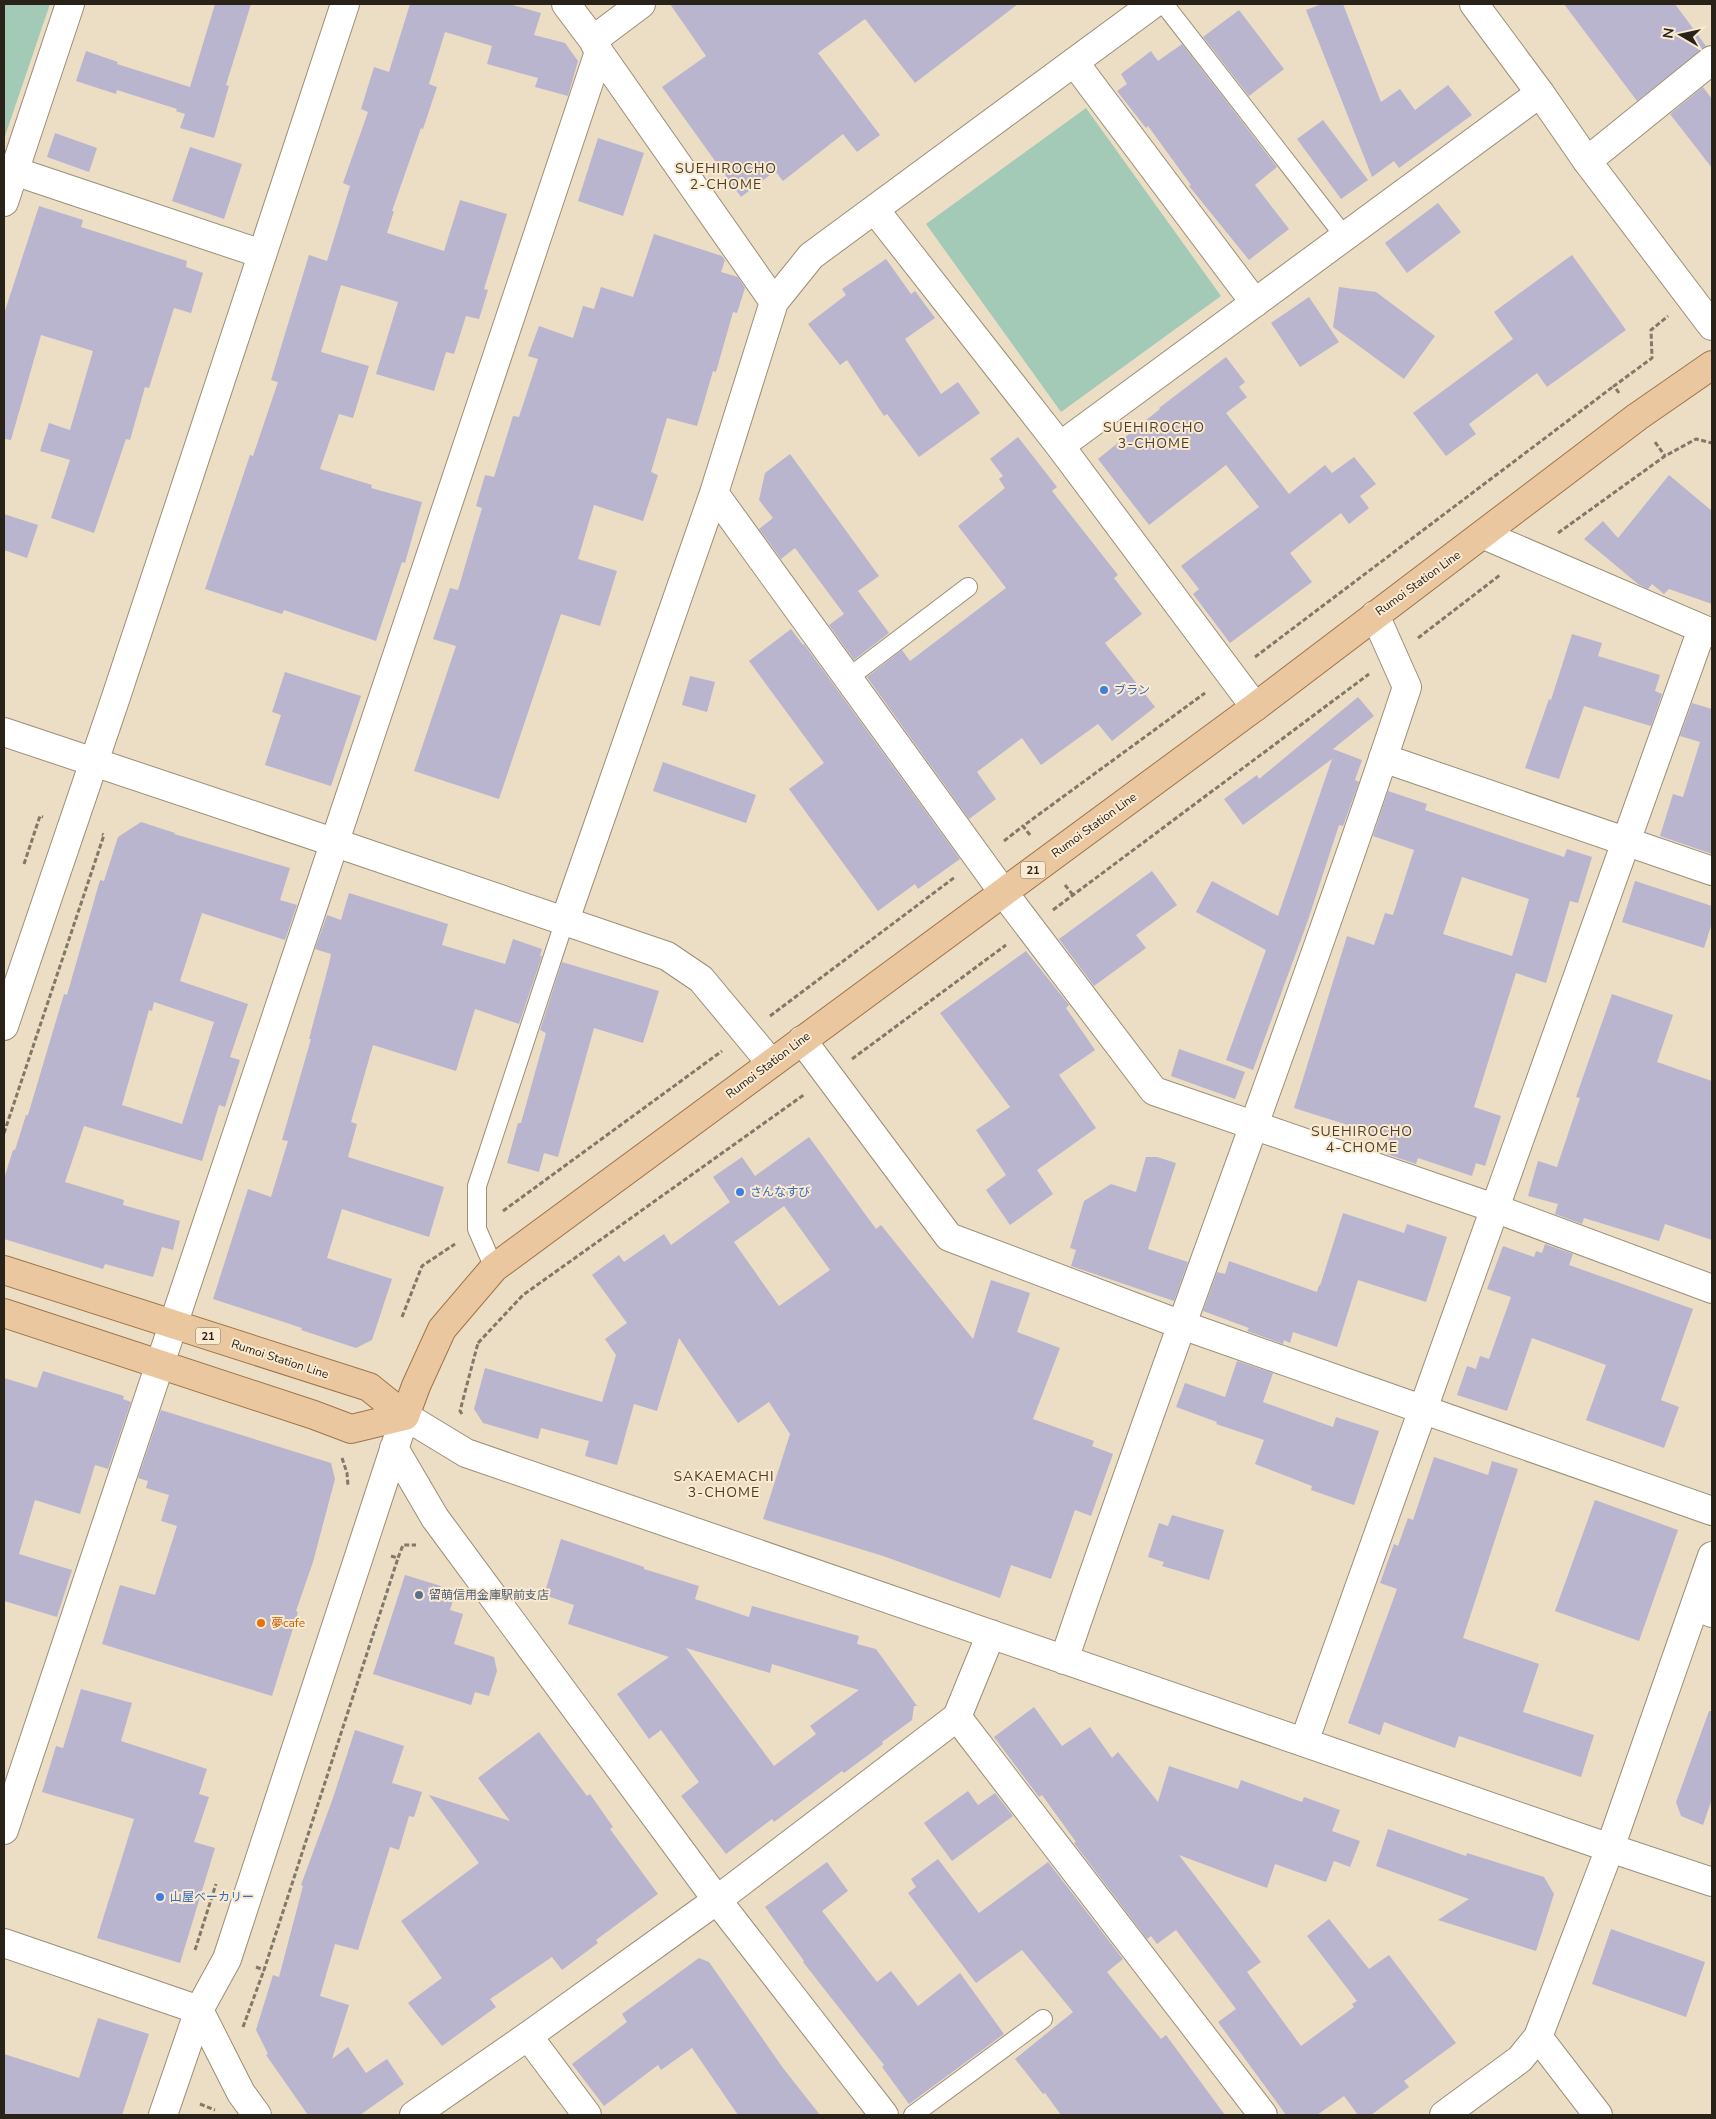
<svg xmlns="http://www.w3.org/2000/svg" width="1716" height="2119" font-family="'Nunito Sans','Noto Sans JP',sans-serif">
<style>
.green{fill:#a2cab6}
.building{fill:#b9b5cf;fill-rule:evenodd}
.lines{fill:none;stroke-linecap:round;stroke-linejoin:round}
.service-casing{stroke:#9c8e77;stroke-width:20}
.minor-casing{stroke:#9c8e77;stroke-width:30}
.tertiary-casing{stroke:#9c8e77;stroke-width:30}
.primary-casing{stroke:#9e7548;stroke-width:30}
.path{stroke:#827868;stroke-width:3;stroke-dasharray:5 2.5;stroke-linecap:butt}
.service{stroke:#fff;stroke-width:18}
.minor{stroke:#fff;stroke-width:28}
.tertiary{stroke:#fff;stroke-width:28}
.primary{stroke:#ebc7a0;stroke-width:28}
.shop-dot{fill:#3f7fe0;stroke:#f9ead1;stroke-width:2}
.service-dot{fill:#5c6f8a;stroke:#f9ead1;stroke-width:2}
.food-dot{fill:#e8710a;stroke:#f9ead1;stroke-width:2}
.labels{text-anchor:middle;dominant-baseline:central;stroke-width:4;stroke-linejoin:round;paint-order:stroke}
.shield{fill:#f9ead1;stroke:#675e50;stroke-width:1}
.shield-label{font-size:11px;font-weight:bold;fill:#282219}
.street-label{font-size:12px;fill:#282219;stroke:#f9ead1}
.shop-label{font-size:12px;fill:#366cbe;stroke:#f9ead1;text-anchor:start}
.service-label{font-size:12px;fill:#4e5e75;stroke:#f9ead1;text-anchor:start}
.food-label{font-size:12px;fill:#c56008;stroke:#f9ead1;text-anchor:start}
.neighbourhood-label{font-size:14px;letter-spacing:1px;fill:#4a3e29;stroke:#f9ead1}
</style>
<rect width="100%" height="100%" fill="#ecddc5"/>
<path class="green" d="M 4,4 L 50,4 L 4,139 Z
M 1086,108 L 1221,296 L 1061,412 L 926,224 Z"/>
<path class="building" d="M 215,4 L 251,4 L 226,85 L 229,86 L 214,138 L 180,128 L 185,114 L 176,111 L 177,109 L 117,90 L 116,94 L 76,81 L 86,51 L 118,62 L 117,64 L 190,87 Z
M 410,4 L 509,4 L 541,13 L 534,35 L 565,43 L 578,61 L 568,96 L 535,87 L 538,78 L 487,64 L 492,46 L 445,32 L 429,84 L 437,87 L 423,129 L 421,128 L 392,211 L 394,211 L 387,233 L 444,251 L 460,200 L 507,214 L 484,289 L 488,290 L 479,319 L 466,316 L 454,354 L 446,352 L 434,391 L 376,374 L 398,302 L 341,285 L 321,352 L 369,366 L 353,418 L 339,414 L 320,469 L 372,485 L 371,488 L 422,502 L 405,563 L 402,562 L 376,641 L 284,610 L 282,614 L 205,589 L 250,455 L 253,456 L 278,382 L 271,380 L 309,255 L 327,261 L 350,186 L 343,183 L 368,112 L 361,109 L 374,67 L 389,72 Z
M 670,4 L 1018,4 L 915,83 L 865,19 L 818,53 L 880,135 L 857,152 L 843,134 L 783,181 L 775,171 L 741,197 L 662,87 L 706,56 Z
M 1322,4 L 1343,4 L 1381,102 L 1400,89 L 1415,110 L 1448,85 L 1472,115 L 1399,168 L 1394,161 L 1372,177 L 1306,10 Z
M 1564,4 L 1675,4 L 1706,46 L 1637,101 Z
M 1239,10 L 1284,69 L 1249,96 L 1203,37 Z
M 1182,44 L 1277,167 L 1255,185 L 1289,229 L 1249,260 L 1189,186 L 1191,185 L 1148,126 L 1146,128 L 1117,91 L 1127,84 L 1121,74 L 1151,51 L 1158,61 Z
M 1703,87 L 1712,99 L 1712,168 L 1670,114 Z
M 1323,120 L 1368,180 L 1341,199 L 1297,139 Z
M 55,133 L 97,148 L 89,172 L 47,157 Z
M 598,138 L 644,153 L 623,216 L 578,201 Z
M 190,147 L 242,164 L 224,219 L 172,201 Z
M 1438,203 L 1461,232 L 1407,273 L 1385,243 Z
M 39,206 L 83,220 L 81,227 L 187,261 L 186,267 L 203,273 L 191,313 L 174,308 L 149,388 L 145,387 L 130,440 L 126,439 L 94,533 L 51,518 L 70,460 L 40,451 L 49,423 L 70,430 L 93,351 L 41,335 L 11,440 L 4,439 L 4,314 Z
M 654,234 L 722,256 L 725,260 L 721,272 L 738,277 L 745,288 L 737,313 L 733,312 L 716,372 L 713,371 L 697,426 L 667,418 L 651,472 L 658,475 L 643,521 L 594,505 L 578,559 L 617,571 L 600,626 L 561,614 L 499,799 L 414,771 L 456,646 L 433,639 L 450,588 L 458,590 L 482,508 L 476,506 L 485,475 L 494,477 L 513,416 L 519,417 L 538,359 L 528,356 L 539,326 L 573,338 L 583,306 L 594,309 L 601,287 L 633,297 Z
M 1572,255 L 1626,330 L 1547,387 L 1537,373 L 1469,424 L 1476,434 L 1446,456 L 1413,413 L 1513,339 L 1494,312 Z
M 886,259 L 911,294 L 915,291 L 935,318 L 905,339 L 941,394 L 958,382 L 980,413 L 919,457 L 887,414 L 884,416 L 847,360 L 840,365 L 808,324 L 846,295 L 842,289 Z
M 1339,287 L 1376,292 L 1435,336 L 1404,379 L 1333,327 Z
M 1309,297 L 1339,342 L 1300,367 L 1271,323 Z
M 1226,357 L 1245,382 L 1239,387 L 1247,397 L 1226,413 L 1289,494 L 1325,465 L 1332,473 L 1354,457 L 1376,484 L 1360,496 L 1369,508 L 1349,524 L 1341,513 L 1290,553 L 1312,582 L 1230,643 L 1193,594 L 1199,589 L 1181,566 L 1259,507 L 1226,465 L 1149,525 L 1098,459 L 1160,409 L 1159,408 Z
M 1018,437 L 1057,487 L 1052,491 L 1118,575 L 1114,578 L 1142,614 L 1105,643 L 1155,707 L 1112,741 L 1098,724 L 1041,765 L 1022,738 L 977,772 L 996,799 L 969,819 L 867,677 L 902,650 L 910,661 L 1006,588 L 958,526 L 1005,488 L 999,479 L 1003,476 L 990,459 Z
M 790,454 L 879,576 L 858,591 L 889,633 L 854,660 L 829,625 L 844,614 L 795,548 L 781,559 L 759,529 L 773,518 L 759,500 L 765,473 Z
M 1669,475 L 1712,511 L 1712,604 L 1669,589 L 1664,594 L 1652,584 L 1648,589 L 1638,584 L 1584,539 L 1603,521 L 1618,538 Z
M 4,514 L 38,525 L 27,558 L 4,550 Z
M 791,629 L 803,645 L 804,644 L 960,859 L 918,889 L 915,884 L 878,911 L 789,789 L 824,763 L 749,661 Z
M 1572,634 L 1602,643 L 1598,656 L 1660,675 L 1655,691 L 1662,694 L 1651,726 L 1584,706 L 1559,779 L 1525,768 L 1549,699 L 1551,700 Z
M 285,672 L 361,696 L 331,786 L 265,765 L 281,715 L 272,712 Z
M 690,676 L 715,682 L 707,712 L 682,705 Z
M 1358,697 L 1374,716 L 1333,749 L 1362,760 L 1355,780 L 1359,782 L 1343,826 L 1339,825 L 1307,923 L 1253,1070 L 1226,1060 L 1266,950 L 1196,912 L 1212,881 L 1278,916 L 1332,759 L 1243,825 L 1224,799 L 1257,775 L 1259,779 Z
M 1692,703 L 1712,709 L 1712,854 L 1660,836 L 1673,794 L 1683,797 L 1700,742 L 1680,736 Z
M 663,762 L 756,795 L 746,823 L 653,791 Z
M 1388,791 L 1427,804 L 1425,810 L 1564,857 L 1567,849 L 1592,857 L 1578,903 L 1570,901 L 1546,983 L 1516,973 L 1474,1107 L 1501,1116 L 1485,1166 L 1476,1163 L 1472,1176 L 1418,1158 L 1416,1164 L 1384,1153 L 1389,1138 L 1294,1108 L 1347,936 L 1374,945 L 1385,913 L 1393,915 L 1414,850 L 1373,836 ZM 1462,877 L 1529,899 L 1512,956 L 1443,934 Z
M 141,822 L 175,833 L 174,834 L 290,868 L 280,900 L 297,905 L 285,940 L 202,913 L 180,981 L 248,1004 L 230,1057 L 240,1060 L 225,1107 L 219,1105 L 202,1161 L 84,1126 L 65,1182 L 124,1200 L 123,1205 L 180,1221 L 173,1250 L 162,1247 L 153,1277 L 105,1264 L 103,1269 L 4,1239 L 4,1179 L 13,1150 L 15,1150 L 26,1115 L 28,1115 L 64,994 L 67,995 L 100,880 L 104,881 L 118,837 ZM 154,1002 L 214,1022 L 182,1124 L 122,1105 L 149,1010 L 152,1011 Z
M 1152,871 L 1177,905 L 1136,935 L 1146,948 L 1094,986 L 1059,939 Z
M 1635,881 L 1712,906 L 1712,923 L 1704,948 L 1622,922 Z
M 349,893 L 448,924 L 442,945 L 505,964 L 513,939 L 542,949 L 540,956 L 542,956 L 519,1024 L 475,1009 L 456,1071 L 373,1045 L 351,1122 L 357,1124 L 348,1157 L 444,1187 L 429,1237 L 342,1209 L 327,1258 L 392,1279 L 372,1340 L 356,1348 L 301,1330 L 302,1328 L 213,1299 L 248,1189 L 271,1197 L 288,1141 L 282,1140 L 311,1039 L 309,1039 L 329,964 L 331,954 L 315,949 L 327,915 L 341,920 Z
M 1026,951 L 1069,1005 L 1066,1008 L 1095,1050 L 1059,1075 L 1096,1128 L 1037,1170 L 1053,1194 L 1010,1225 L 986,1190 L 1006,1175 L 976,1130 L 1010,1107 L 940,1013 Z
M 562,962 L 659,991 L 643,1043 L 594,1028 L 558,1157 L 544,1153 L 539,1172 L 507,1163 L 518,1123 L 521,1123 L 546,1033 L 540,1030 Z
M 1612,994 L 1673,1015 L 1657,1062 L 1712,1081 L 1712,1240 L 1665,1224 L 1659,1241 L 1584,1218 L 1582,1224 L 1555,1214 L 1558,1204 L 1528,1196 L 1538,1161 L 1557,1167 L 1580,1098 L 1576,1097 Z
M 1179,1049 L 1245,1072 L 1235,1099 L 1171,1076 Z
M 809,1137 L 876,1229 L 881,1225 L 973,1339 L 991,1280 L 1030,1293 L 1017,1332 L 1060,1348 L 1033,1419 L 1094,1441 L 1092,1446 L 1113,1454 L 1091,1516 L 1075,1510 L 1051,1579 L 1011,1565 L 1000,1598 L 883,1556 L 763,1519 L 790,1434 L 769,1402 L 738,1423 L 679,1338 L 657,1411 L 634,1404 L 617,1465 L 585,1456 L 589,1441 L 541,1428 L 538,1439 L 483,1423 L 474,1409 L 485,1368 L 602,1402 L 616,1355 L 605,1339 L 627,1323 L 592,1275 L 619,1255 L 624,1262 L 664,1234 L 671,1245 L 730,1202 L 713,1177 L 742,1157 L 755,1176 ZM 784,1206 L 830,1270 L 779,1306 L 734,1242 Z
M 1146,1157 L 1157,1157 L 1176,1163 L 1148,1249 L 1188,1262 L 1174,1301 L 1071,1266 L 1076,1250 L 1070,1248 L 1084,1201 L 1111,1184 L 1136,1192 Z
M 1343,1213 L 1404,1233 L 1407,1224 L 1447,1237 L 1426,1302 L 1358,1280 L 1337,1347 L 1293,1332 L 1290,1343 L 1284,1340 L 1283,1344 L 1247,1331 L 1249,1328 L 1203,1311 L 1217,1272 L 1225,1274 L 1229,1261 L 1317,1292 L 1319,1285 L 1320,1286 Z
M 1545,1244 L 1573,1254 L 1569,1265 L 1693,1309 L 1661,1400 L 1679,1407 L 1664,1448 L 1586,1420 L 1606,1365 L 1532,1338 L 1507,1411 L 1457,1395 L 1467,1366 L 1476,1369 L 1480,1356 L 1489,1359 L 1511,1297 L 1487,1289 L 1503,1246 L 1534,1257 L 1536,1251 L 1542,1253 Z
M 1237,1361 L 1273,1373 L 1263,1402 L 1333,1427 L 1336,1417 L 1379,1431 L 1354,1505 L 1311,1490 L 1312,1486 L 1255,1464 L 1264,1440 L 1216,1424 L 1217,1422 L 1176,1407 L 1185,1383 L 1225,1397 Z
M 43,1371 L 124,1396 L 123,1399 L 131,1402 L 108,1469 L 95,1465 L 80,1514 L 35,1500 L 19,1554 L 72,1570 L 57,1617 L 4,1601 L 4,1378 L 37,1388 Z
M 161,1410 L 331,1463 L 335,1479 L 313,1562 L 296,1611 L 298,1612 L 272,1696 L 102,1644 L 120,1585 L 155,1595 L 177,1526 L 161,1521 L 169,1495 L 146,1488 L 148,1481 L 138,1478 Z
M 1434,1457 L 1488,1475 L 1492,1461 L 1518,1469 L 1463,1638 L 1539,1664 L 1523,1712 L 1594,1735 L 1581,1777 L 1459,1736 L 1455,1748 L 1384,1722 L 1380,1735 L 1348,1723 L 1397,1589 L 1380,1583 L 1394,1544 L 1398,1546 L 1408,1518 L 1413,1520 Z
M 1595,1500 L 1678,1530 L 1639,1641 L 1555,1611 Z
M 1172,1515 L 1224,1530 L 1209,1580 L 1162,1566 L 1164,1562 L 1148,1557 L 1159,1523 L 1168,1526 Z
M 561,1539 L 644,1567 L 644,1569 L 699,1586 L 695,1599 L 749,1617 L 752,1606 L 859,1636 L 857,1644 L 876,1649 L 917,1706 L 914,1706 L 912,1720 L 882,1742 L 883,1744 L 844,1773 L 842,1771 L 774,1822 L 772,1819 L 726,1854 L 681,1796 L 699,1782 L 661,1730 L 649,1739 L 617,1694 L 669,1657 L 568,1624 L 574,1605 L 544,1595 ZM 686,1648 L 770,1673 L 772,1664 L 859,1690 L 810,1726 L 816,1734 L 774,1766 Z
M 405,1575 L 441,1586 L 438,1595 L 453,1600 L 450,1610 L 463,1614 L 454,1644 L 494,1657 L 497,1671 L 489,1696 L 475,1692 L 471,1705 L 373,1674 Z
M 81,1689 L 132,1703 L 121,1741 L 207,1769 L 199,1794 L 209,1797 L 194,1842 L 215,1848 L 180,1963 L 97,1938 L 134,1819 L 42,1792 L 56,1746 L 63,1748 Z
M 1034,1707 L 1062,1746 L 1090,1727 L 1112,1758 L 1118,1752 L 1158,1802 L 1169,1766 L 1238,1789 L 1241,1780 L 1302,1802 L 1304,1797 L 1340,1810 L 1332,1831 L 1360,1841 L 1350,1867 L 1334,1861 L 1326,1882 L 1275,1864 L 1267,1888 L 1179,1855 L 1261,1962 L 1247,1972 L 1301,2046 L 1354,2007 L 1352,2004 L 1357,2001 L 1307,1936 L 1329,1919 L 1369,1969 L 1389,1955 L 1456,2043 L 1404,2081 L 1409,2087 L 1371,2115 L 1358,2115 L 1344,2096 L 1317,2115 L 1286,2115 L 1218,2022 L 1236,2009 L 1176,1930 L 1157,1944 L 1151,1936 L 1147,1939 L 1074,1843 L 1076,1842 L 1042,1795 L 1039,1797 L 994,1737 Z
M 1709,1711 L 1712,1711 L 1712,1799 L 1703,1825 L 1681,1816 L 1676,1802 Z
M 355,1730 L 404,1746 L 392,1783 L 422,1792 L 414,1817 L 409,1816 L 399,1850 L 390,1847 L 358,1950 L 335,1944 L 320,1996 L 349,2005 L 332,2059 L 348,2047 L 366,2073 L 387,2059 L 404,2084 L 360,2115 L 308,2115 L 266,2055 L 268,2054 L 256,2030 L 273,1975 L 279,1977 L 303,1886 L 301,1885 L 333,1798 Z
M 539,1732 L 587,1796 L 590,1794 L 613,1827 L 610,1829 L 658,1894 L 596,1940 L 598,1943 L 562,1970 L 552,1957 L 490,1999 L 496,2007 L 442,2046 L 408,2003 L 442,1978 L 401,1921 L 479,1863 L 429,1795 L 510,1821 L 478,1778 Z
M 968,1791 L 978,1805 L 995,1793 L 1013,1816 L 952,1861 L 924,1823 Z
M 1388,1829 L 1466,1856 L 1467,1853 L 1544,1877 L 1554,1894 L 1536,1951 L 1438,1920 L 1469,1899 L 1376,1866 Z
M 938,1859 L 979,1913 L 1048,1862 L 1123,1959 L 1107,1972 L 1161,2039 L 1166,2035 L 1225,2115 L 1061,2115 L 1045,2093 L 1043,2094 L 1015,2059 L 1073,2012 L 1022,1950 L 976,1983 L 908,1893 L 916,1887 L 911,1879 Z
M 827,1862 L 848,1891 L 822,1911 L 877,1982 L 891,1971 L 918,2006 L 960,1973 L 1004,2034 L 909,2104 L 882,2067 L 884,2065 L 803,1962 L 804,1961 L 765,1907 Z
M 1611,1929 L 1705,1962 L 1686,2017 L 1592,1984 Z
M 699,1958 L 709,1962 L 783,2068 L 820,2115 L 738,2115 L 692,2048 L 661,2070 L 658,2065 L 604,2106 L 572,2064 L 627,2022 L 622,2014 Z
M 98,2018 L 149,2034 L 122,2115 L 4,2115 L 4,2054 L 79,2078 Z"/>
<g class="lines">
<defs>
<path id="service" d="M 1164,4 L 1345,237
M 848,678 L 968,587
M 494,1268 L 477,1229 L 477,1186 L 565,920
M 913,2115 L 1043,2019"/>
<path id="minor" d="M 566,4 L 593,40 L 599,52 L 774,302
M 593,40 L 641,4
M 1074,62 L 1255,303
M 1587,161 L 1712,60
M 14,171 L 262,254
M 875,210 L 1060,446 L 1255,707
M 1060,446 L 1540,93
M 714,493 L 1003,892 L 1154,1091 L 1494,1208 L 1712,1289
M 1484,535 L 1712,633
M 1383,758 L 1712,871
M 565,920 L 714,493 L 774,302 L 811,256 L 1153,4
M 802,1040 L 949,1237 L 1182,1325 L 1712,1511
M 1695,1606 L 1712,1613
M 957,1717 L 1263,2115
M 1304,1742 L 1702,629
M 4,1830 L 599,52
M 4,1943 L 199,2010
M 528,2036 L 587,2115
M 1538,2037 L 1598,2115"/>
<path id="tertiary" d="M 1474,4 L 1540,93 L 1587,161 L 1712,326
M 4,202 L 70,4
M 4,732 L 333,842 L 667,956 L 701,979 L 771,1063
M 4,1026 L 115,700 L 345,4
M 394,1448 L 435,1518 L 717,1900 L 884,2115
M 1064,1660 C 1174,1334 1299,1014 1407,687 L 1375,615
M 199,2010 L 241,2093 L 257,2115
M 163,2115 L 199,2010 L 227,1959 L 405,1416 L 466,1453 L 1610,1848 L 1712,1882
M 414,2115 L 528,2036 L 717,1900 L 957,1717 L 991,1634
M 1444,2115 L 1520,2059 L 1538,2037 L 1610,1848 L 1712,1556"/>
<path id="primary" d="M 4,1270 L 369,1387 L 405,1416
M 4,1313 L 314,1415 L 351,1429 L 405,1416
M 405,1416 L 416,1386 L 442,1329 L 494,1268 L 1255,707 L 1637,417 L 1712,365"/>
</defs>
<use href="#service" class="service-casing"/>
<use href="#minor" class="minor-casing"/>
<use href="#tertiary" class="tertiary-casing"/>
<use href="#primary" class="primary-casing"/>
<path class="path" d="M 1619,393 L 1614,386 L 1652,358 L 1651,330 L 1668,316
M 1655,442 L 1665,456
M 1558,533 L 1665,456 L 1696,439 L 1712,443
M 1418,638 L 1500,575
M 1255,657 L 1614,386
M 1030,835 L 1023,826 L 1205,693
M 1004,841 L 1023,826
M 24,864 L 40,816 L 43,817
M 1065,885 L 1073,895
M 1053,910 L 1369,674
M 770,1016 L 955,877
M 852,1059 L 1006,945
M 4,1133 L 104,835 L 102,834
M 503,1211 L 722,1051
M 402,1317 L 422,1266 L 455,1244
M 478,1343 L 523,1295 L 805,1094
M 462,1414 L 460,1411 L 478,1343
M 342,1458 L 347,1473 L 348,1486
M 391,1556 L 398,1558 L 403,1545 L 416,1545
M 195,1950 L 216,1884
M 256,1967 L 264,1970 L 398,1558
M 243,2027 L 264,1970
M 200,2104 L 215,2110"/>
<use href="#service" class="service"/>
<use href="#minor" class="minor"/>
<use href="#tertiary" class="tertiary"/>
<use href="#primary" class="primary"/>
</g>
<g class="shop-dot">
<circle cx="1104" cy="690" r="5"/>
<circle cx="740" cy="1192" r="5"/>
<circle cx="160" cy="1897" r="5"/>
</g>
<circle class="service-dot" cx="419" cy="1595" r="5"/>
<circle class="food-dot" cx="261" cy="1623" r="5"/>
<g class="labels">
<g class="shield">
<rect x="1020.5" y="861.5" width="25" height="17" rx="4"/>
<rect x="195.5" y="1327.5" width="25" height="17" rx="4"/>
</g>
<g class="shield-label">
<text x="1033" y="870">21</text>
<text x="208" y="1336">21</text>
</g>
<g class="street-label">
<text transform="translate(1418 583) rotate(-36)">Rumoi Station Line</text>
<text transform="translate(1094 825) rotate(-36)">Rumoi Station Line</text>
<text transform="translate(768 1065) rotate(-37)">Rumoi Station Line</text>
<text transform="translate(280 1359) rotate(18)">Rumoi Station Line</text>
</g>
<g class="shop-label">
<text x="1114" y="690">ブラン</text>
<text x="750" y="1192">さんなすび</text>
<text x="170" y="1897">山屋ベーカリー</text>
</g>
<g class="service-label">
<text x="429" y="1595">留萌信用金庫駅前支店</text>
</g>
<g class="food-label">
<text x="271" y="1623">夢cafe</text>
</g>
<g class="neighbourhood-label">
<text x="726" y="168">SUEHIROCHO<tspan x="726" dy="16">2-CHOME</tspan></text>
<text x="1154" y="427">SUEHIROCHO<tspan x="1154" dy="16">3-CHOME</tspan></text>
<text x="1362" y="1131">SUEHIROCHO<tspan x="1362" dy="16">4-CHOME</tspan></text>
<text x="724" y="1476">SAKAEMACHI<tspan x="724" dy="16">3-CHOME</tspan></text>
</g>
</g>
<rect width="1716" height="2119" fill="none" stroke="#282219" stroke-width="10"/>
<g transform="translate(1681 35) rotate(279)" stroke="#f9ead1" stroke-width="4" paint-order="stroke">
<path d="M0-4L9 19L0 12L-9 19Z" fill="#282219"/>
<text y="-8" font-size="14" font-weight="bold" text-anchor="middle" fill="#282219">N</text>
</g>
</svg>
